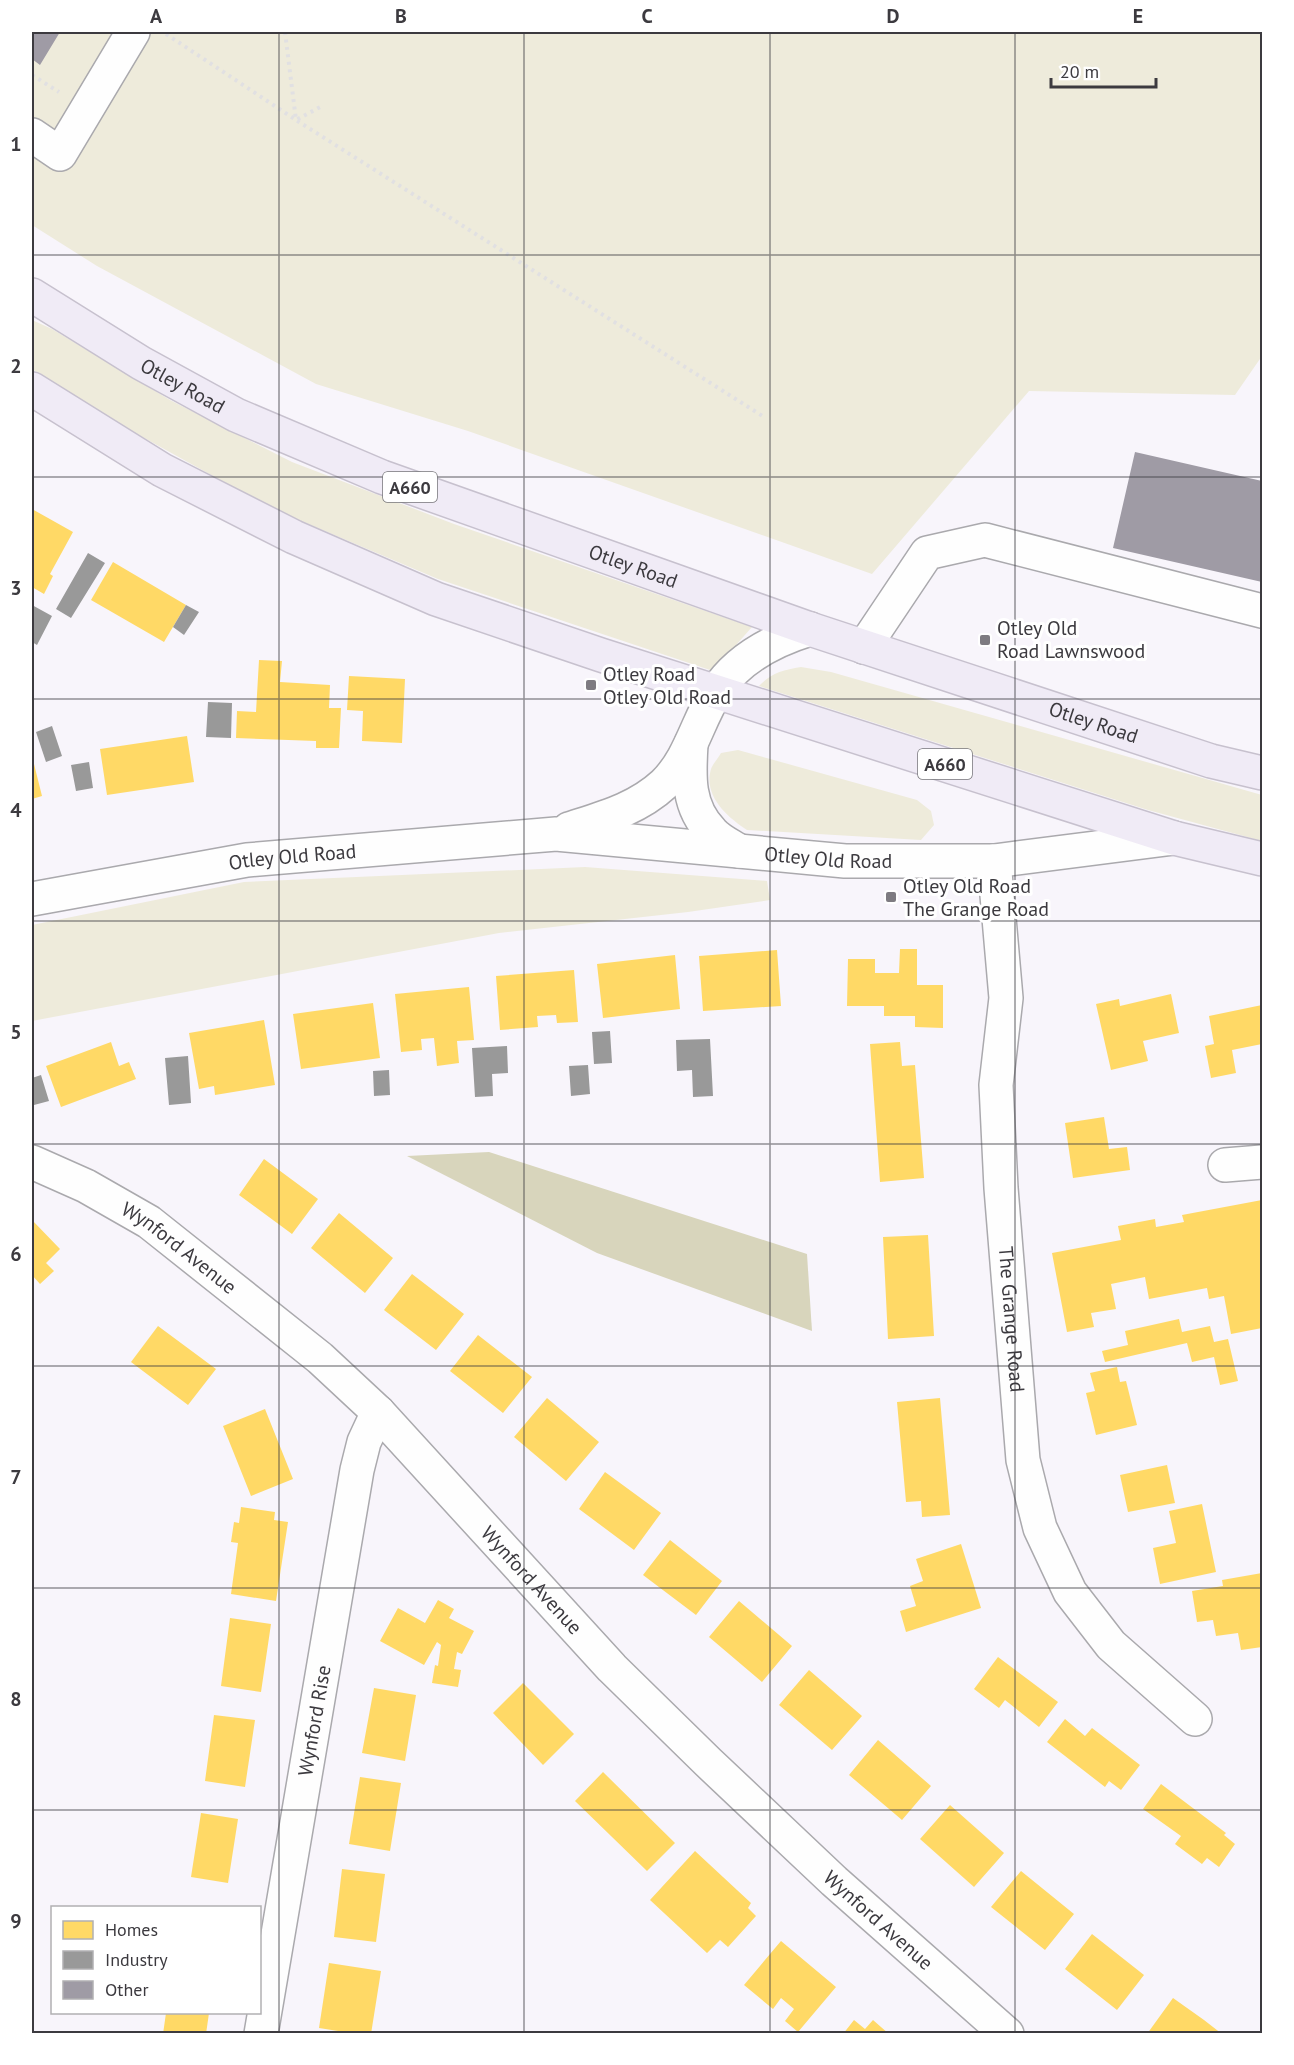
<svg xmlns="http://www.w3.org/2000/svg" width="1294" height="2065" font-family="'PT Sans',sans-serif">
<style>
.green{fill:#eeebdb}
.forest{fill:#d8d5bc}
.homes{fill:#ffd966}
.industry{fill:#999}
.building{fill:#9f9ba5}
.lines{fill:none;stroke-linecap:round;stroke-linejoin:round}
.minor-casing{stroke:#aaa9ad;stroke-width:36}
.highway-casing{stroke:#c7c1ce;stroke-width:36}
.path{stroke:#e1e0e2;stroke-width:4;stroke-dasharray:3 4.5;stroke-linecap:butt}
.minor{stroke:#fefefe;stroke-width:33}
.highway{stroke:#f0ebf6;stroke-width:33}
.grid{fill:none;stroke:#3c3a3f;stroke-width:1.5;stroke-opacity:0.55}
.poi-dot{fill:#7e7b81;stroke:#fff;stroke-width:2}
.labels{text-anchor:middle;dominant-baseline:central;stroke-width:6;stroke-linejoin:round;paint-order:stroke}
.shield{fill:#fff;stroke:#767579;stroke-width:1.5}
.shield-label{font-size:18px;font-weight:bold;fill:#3c3a3f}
.street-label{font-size:20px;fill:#3c3a3f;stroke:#fff}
.poi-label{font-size:20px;fill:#3c3a3f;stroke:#fff;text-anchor:start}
.neatline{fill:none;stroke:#3c3a3f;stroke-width:2}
.grid-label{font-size:20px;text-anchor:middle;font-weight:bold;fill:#3c3a3f}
</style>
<rect width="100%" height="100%" fill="#f8f5fb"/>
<path class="green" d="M 32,32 L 1262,32 L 1262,356 L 1235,395 L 1029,391 L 872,574 L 468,431 L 316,384 L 97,266 L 32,225 Z
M 32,320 L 52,329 L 170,400 L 292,462 L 454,524 L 752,627 L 713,671 L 438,579 L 273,509 L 137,434 L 32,369 Z
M 801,667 L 831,672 L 1262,795 L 1262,841 L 1148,810 L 759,686 C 771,673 783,670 801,667 Z
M 738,750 L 917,800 L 931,811 L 934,825 L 921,840 L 747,830 C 727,817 703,796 711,769 C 713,764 718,758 721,753 Z
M 585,867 L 767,881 L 770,900 L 688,912 L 499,933 L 32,1021 L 32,925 L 244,882 Z"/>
<path class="forest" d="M 489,1152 L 807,1254 L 812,1331 L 597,1253 L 407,1156 Z"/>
<path class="homes" d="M 32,509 L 73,532 L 50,574 L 53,576 L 44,594 L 32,587 L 34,580 L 32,579 Z
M 113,562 L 186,605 L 164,642 L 91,600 Z
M 259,660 L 282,661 L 280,682 L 330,685 L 329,708 L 341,708 L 339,748 L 316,748 L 316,741 L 236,738 L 237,711 L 256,712 Z
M 349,676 L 405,679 L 402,743 L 362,741 L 363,711 L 347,710 Z
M 187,736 L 194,782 L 107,795 L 100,749 Z
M 32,756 L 42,796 L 32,799 Z
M 900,949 L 917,949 L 917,985 L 943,985 L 943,1028 L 915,1027 L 915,1016 L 884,1016 L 884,1006 L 847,1006 L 848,959 L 875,959 L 875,973 L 899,973 Z
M 777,950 L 781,1006 L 703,1011 L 699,956 Z
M 675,955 L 680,1009 L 603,1018 L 597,964 Z
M 574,970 L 578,1022 L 557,1023 L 556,1015 L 537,1016 L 538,1027 L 500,1030 L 496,976 Z
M 469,987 L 474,1040 L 457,1041 L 459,1063 L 437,1066 L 434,1038 L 421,1039 L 422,1050 L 401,1052 L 395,994 Z
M 1171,994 L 1179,1033 L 1143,1041 L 1148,1061 L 1111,1070 L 1096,1004 L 1119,999 L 1120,1006 Z
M 373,1003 L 380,1058 L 301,1069 L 293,1014 Z
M 1262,1005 L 1262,1044 L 1232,1050 L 1236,1073 L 1211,1078 L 1205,1046 L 1214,1044 L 1209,1016 Z
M 264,1020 L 275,1085 L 215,1095 L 214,1086 L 199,1089 L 189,1033 Z
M 111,1042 L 119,1066 L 129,1062 L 136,1079 L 61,1107 L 46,1066 Z
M 900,1042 L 902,1066 L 915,1065 L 924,1178 L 880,1182 L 870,1044 Z
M 1104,1117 L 1109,1149 L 1127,1147 L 1130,1170 L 1073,1178 L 1065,1123 Z
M 264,1159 L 318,1199 L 292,1234 L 239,1195 Z
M 1262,1200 L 1262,1328 L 1231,1334 L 1224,1296 L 1209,1299 L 1207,1288 L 1149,1299 L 1145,1277 L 1111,1284 L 1116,1309 L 1091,1313 L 1094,1327 L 1067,1332 L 1052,1253 L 1121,1240 L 1118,1226 L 1155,1219 L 1156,1227 L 1184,1222 L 1182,1215 Z
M 339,1213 L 393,1258 L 365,1293 L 311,1248 Z
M 32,1220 L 60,1249 L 46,1263 L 54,1271 L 40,1284 L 32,1275 Z
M 928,1235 L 934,1336 L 888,1339 L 883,1237 Z
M 412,1274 L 464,1314 L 436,1350 L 384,1310 Z
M 1179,1319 L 1182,1332 L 1210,1326 L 1214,1342 L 1228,1339 L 1238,1381 L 1220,1385 L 1214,1357 L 1192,1362 L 1187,1343 L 1105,1362 L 1102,1351 L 1128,1345 L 1125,1331 Z
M 158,1326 L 216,1369 L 188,1405 L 131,1362 Z
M 478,1335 L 532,1377 L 503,1413 L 450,1371 Z
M 1117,1367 L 1120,1382 L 1126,1381 L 1137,1425 L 1096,1435 L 1086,1393 L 1095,1391 L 1090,1373 Z
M 547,1398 L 599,1442 L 566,1481 L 514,1437 Z
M 940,1398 L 950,1515 L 922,1517 L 921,1501 L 906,1502 L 897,1402 Z
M 265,1409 L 293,1479 L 251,1496 L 223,1426 Z
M 1167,1465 L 1175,1503 L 1128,1512 L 1120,1475 Z
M 605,1472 L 661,1513 L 634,1550 L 579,1509 Z
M 1202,1504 L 1216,1572 L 1160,1584 L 1153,1548 L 1176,1543 L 1169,1511 Z
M 241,1507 L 275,1512 L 274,1520 L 288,1522 L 276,1601 L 231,1594 L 238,1543 L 231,1542 L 234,1522 L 239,1523 Z
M 670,1540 L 722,1581 L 696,1615 L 643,1575 Z
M 961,1544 L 981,1608 L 906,1632 L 900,1611 L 916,1606 L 910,1586 L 923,1581 L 916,1559 Z
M 1262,1573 L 1262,1647 L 1241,1650 L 1238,1633 L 1216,1636 L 1213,1620 L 1197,1622 L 1192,1591 L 1223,1586 L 1222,1580 Z
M 438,1600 L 454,1609 L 449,1618 L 474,1631 L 462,1654 L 457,1652 L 454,1669 L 461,1670 L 458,1687 L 432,1683 L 435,1665 L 438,1666 L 441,1645 L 437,1642 L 424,1665 L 380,1641 L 398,1608 L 425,1623 Z
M 739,1601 L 792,1646 L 762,1682 L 709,1637 Z
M 230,1618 L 271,1624 L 261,1692 L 221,1686 Z
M 998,1657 L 1058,1702 L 1039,1727 L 1005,1700 L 999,1708 L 974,1689 Z
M 809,1670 L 862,1716 L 832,1750 L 779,1705 Z
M 523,1683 L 574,1734 L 543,1765 L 493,1713 Z
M 374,1688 L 416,1695 L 405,1761 L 362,1753 Z
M 214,1715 L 255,1720 L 245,1787 L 205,1781 Z
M 1065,1719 L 1085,1736 L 1092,1728 L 1140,1765 L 1121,1790 L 1109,1781 L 1105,1787 L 1047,1742 Z
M 878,1740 L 931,1786 L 902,1820 L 849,1775 Z
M 603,1772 L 675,1843 L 647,1871 L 575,1801 Z
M 360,1777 L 401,1783 L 390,1851 L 349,1844 Z
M 1161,1784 L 1226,1833 L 1224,1835 L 1235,1844 L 1219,1867 L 1207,1858 L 1202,1864 L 1175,1844 L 1181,1836 L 1143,1809 Z
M 950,1805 L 1004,1853 L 974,1887 L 920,1839 Z
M 201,1813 L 238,1819 L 228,1883 L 191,1877 Z
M 695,1851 L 751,1903 L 748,1908 L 756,1916 L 728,1947 L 720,1940 L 707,1953 L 650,1900 Z
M 342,1869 L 385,1874 L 376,1942 L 334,1937 Z
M 1021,1871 L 1074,1914 L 1045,1950 L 991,1907 Z
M 1092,1934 L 1144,1975 L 1117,2010 L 1065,1969 Z
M 781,1941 L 836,1987 L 798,2032 L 785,2021 L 794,2009 L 781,1998 L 773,2009 L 744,1985 Z
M 329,1963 L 381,1971 L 371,2034 L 357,2034 L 319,2028 Z
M 1173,1998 L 1204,2020 L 1222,2034 L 1147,2034 Z
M 166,2013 L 209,2013 L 206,2034 L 163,2034 Z
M 854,2020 L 865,2029 L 873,2020 L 889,2034 L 843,2034 Z"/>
<path class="industry" d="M 88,553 L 105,563 L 71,618 L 56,609 Z
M 32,605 L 52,616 L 37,645 L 32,642 Z
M 186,605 L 199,612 L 184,635 L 173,627 Z
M 208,702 L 232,703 L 231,738 L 206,737 Z
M 52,726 L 62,756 L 46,762 L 36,732 Z
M 89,762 L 93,788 L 76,791 L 71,765 Z
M 610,1031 L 612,1063 L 594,1064 L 592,1032 Z
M 710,1039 L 713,1096 L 693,1097 L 692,1070 L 677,1071 L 676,1040 Z
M 507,1046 L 508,1073 L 492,1074 L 493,1096 L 475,1097 L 472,1048 Z
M 188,1056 L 191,1103 L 169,1105 L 165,1058 Z
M 588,1065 L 590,1094 L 571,1096 L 569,1066 Z
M 389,1070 L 390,1095 L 374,1096 L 373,1071 Z
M 41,1075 L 49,1101 L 34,1105 L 32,1097 L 32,1078 Z"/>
<path class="building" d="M 32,32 L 60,32 L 40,65 L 32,59 Z
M 1135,452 L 1262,481 L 1262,582 L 1113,548 Z"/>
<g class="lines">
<defs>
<g id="minor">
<path d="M 32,135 L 60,154 L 133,32"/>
<path d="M 864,647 L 927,553 L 985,540 L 1262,611"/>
<path d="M 691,744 C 689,776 687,807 712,832 C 719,840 730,845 739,851"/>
<path d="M 569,829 C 603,818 637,809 664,784 C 690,759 697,722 716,692 C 737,659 774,640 810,629"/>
<path id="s1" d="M 994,861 L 1006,998 L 996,1085 L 1001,1188 L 1023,1460 L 1040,1528 L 1070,1592 L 1111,1645 L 1195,1719"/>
<path id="s2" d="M 32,899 L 247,860 L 556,834 L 845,861 L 994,861 L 1174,838"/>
<path id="s3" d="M 32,1162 L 86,1186 L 149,1222 L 320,1358 L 378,1412 L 612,1668 L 708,1762 L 834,1881 L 1007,2034"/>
<path d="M 1225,1165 L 1262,1162"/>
<path id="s4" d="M 261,2034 L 357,1470 L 364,1442 L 378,1412"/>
</g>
<g id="highway">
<path id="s5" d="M 32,295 L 141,363 L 236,415 L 382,477 L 810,629 L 1211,761 L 1262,773"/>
<path d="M 32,389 L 162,470 L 294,537 L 436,599 L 601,655 L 1174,838 L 1262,859"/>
</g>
</defs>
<use href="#minor" class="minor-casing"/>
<use href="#highway" class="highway-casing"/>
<path class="path" d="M 285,32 L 296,120 L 764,417
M 166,34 L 296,120 L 322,106
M 32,75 L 59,92"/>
<use href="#minor" class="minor"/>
<use href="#highway" class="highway"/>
</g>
<path class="grid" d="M 279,32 L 279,2034M 524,32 L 524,2034M 770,32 L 770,2034M 1015,32 L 1015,2034M 32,255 L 1262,255M 32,477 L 1262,477M 32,699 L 1262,699M 32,921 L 1262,921M 32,1144 L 1262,1144M 32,1366 L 1262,1366M 32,1588 L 1262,1588M 32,1810 L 1262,1810"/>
<g class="poi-dot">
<rect x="979" y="634" width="12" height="12" rx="3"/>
<rect x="585" y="679" width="12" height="12" rx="3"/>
<rect x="885" y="891" width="12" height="12" rx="3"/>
</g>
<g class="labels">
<g class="shield">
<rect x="383" y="472" width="54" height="30" rx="4.5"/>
<rect x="918" y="749" width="54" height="30" rx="4.5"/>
</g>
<g class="shield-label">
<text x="410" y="487">A660</text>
<text x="945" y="764">A660</text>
</g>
<g class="street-label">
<text stroke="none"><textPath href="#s5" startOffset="176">Otley Road</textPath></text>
<text stroke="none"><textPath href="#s5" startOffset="662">Otley Road</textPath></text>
<text stroke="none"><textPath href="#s5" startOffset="1148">Otley Road</textPath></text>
<text stroke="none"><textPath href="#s2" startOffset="802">Otley Old Road</textPath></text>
<text stroke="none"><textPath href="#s2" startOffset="264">Otley Old Road</textPath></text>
<text stroke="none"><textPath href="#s3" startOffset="171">Wynford Avenue</textPath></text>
<text stroke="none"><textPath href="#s1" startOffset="460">The Grange Road</textPath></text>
<text stroke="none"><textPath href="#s3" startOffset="657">Wynford Avenue</textPath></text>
<text stroke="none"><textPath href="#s4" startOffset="318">Wynford Rise</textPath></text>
<text stroke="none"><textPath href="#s3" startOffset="1143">Wynford Avenue</textPath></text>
</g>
<g class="poi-label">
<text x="997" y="628">Otley Old<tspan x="997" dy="23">Road Lawnswood</tspan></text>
<text x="603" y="674">Otley Road<tspan x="603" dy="23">Otley Old Road</tspan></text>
<text x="903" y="886">Otley Old Road<tspan x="903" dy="23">The Grange Road</tspan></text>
</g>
</g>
<rect width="1294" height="2065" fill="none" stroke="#ffffff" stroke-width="66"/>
<rect x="51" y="1906" width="210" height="108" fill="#ffffff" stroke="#b1b0b2" stroke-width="1.5"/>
<rect x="63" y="1921" width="30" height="18" fill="#ffd966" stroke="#b1b0b2" stroke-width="1.5"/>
<text x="105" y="1936" font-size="18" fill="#3c3a3f">Homes</text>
<rect x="63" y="1951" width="30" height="18" fill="#999999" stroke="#b1b0b2" stroke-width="1.5"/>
<text x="105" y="1966" font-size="18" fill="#3c3a3f">Industry</text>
<rect x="63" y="1981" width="30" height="18" fill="#9f9ba5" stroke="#b1b0b2" stroke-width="1.5"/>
<text x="105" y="1996" font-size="18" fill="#3c3a3f">Other</text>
<path d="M1051 78v9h105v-9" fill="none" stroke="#3c3a3f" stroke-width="3"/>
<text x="1060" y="78" font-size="18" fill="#3c3a3f" stroke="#ffffff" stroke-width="4.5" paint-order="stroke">20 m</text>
<rect x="33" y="33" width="1228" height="1999" class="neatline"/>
<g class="grid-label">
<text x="156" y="23">A</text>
<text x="401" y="23">B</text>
<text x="647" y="23">C</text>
<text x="893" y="23">D</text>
<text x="1138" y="23">E</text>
<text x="16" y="151">1</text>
<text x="16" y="373">2</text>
<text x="16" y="595">3</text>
<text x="16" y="817">4</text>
<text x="16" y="1039">5</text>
<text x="16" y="1261">6</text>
<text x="16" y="1484">7</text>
<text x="16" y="1706">8</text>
<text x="16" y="1928">9</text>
</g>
</svg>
